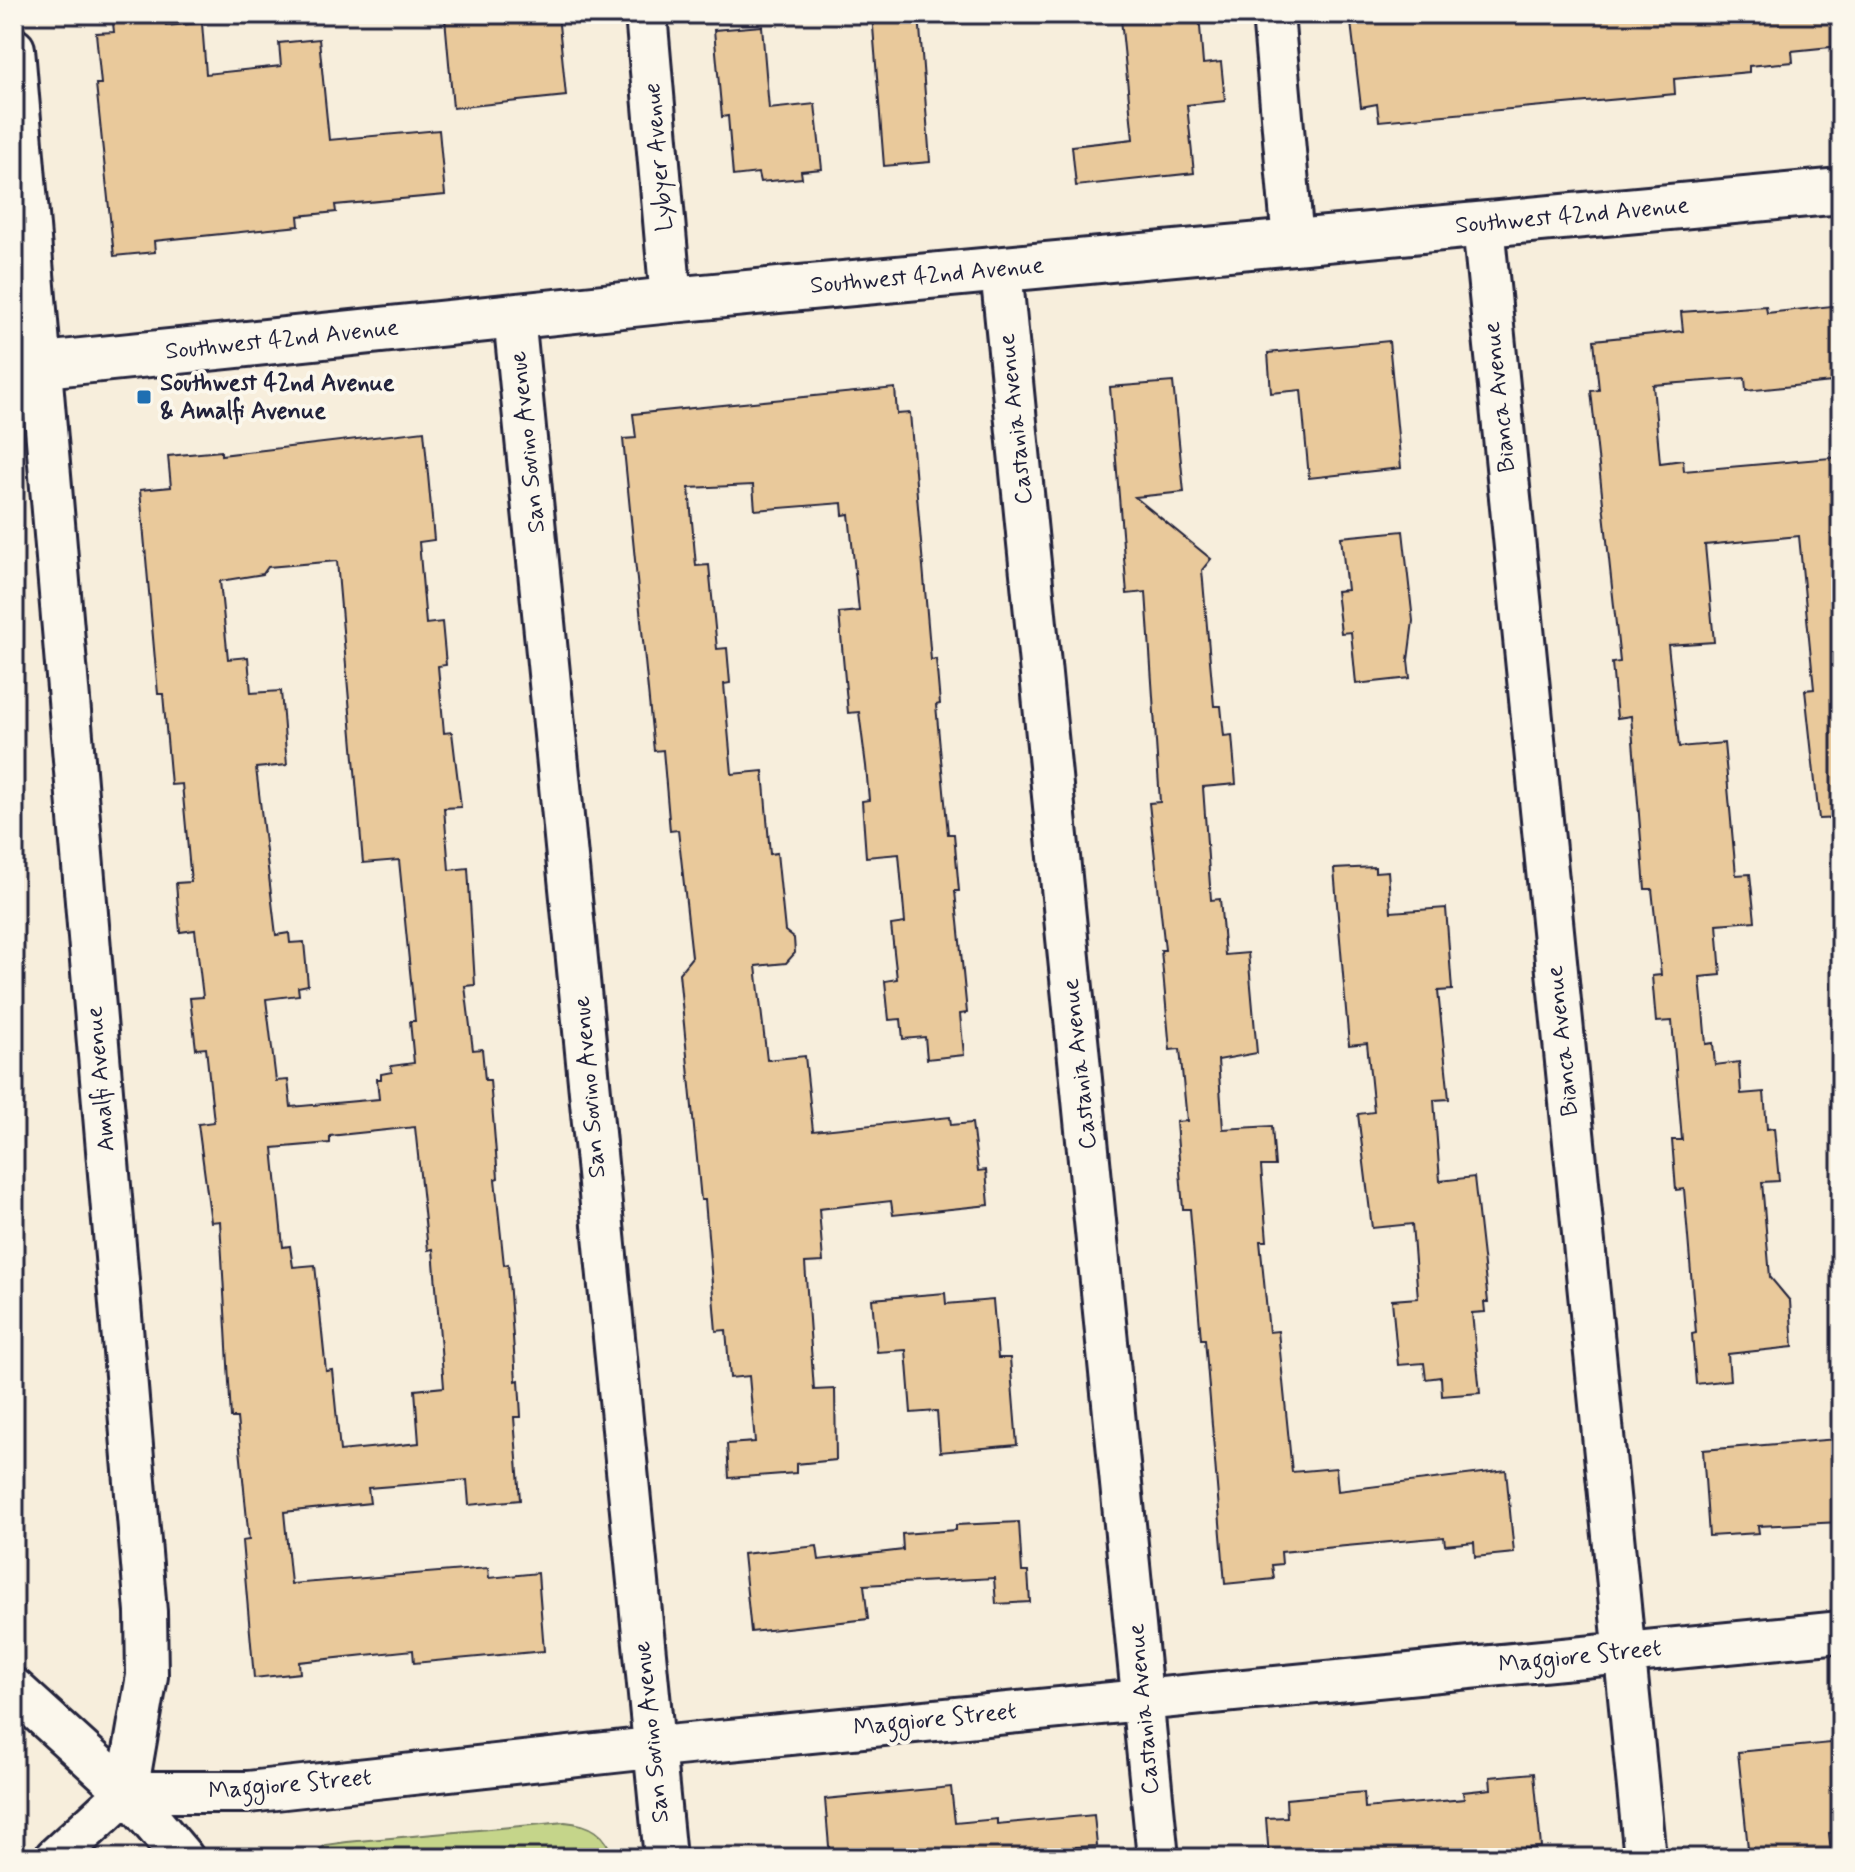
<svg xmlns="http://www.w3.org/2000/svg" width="1855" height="1872" font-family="Mynerve,sans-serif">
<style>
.green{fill:#c5d58a;stroke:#747c62;stroke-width:2}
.building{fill:#e9c99b;stroke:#22223b;stroke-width:2;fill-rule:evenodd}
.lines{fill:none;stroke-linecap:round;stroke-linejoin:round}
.minor-casing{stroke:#22223b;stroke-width:46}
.secondary-casing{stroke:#22223b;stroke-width:50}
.minor{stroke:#fbf7ec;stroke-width:40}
.secondary{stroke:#fbf7ec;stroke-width:44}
.poi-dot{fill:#1f6fb2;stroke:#fbf7ec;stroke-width:3}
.labels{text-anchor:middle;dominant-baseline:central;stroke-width:8;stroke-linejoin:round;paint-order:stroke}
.street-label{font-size:24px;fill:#22223b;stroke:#fbf7ec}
.poi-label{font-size:24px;font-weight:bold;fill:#22223b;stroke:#fbf7ec;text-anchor:start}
</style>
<rect width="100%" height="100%" fill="#f7eedc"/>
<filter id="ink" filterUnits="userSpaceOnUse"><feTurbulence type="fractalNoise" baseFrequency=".0125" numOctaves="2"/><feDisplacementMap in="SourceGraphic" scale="16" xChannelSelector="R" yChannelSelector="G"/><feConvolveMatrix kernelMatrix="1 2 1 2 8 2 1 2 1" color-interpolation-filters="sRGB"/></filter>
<g filter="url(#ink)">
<path class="green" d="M 565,1822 C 589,1824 606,1833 613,1858 L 309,1858 L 326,1845 L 347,1842 Z"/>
<path class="building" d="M 112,14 L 164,14 L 166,26 L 202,23 L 206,74 L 281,66 L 279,43 L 319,39 L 329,140 L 439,130 L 445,195 L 335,205 L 336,212 L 298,216 L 299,226 L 154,241 L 155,252 L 114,256 L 96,84 L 101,84 L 96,33 L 114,32 Z
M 484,14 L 558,14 L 566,96 L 453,108 L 445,18 Z
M 872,14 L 919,14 L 930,162 L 884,166 Z
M 1199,14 L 1203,64 L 1221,62 L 1225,101 L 1187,105 L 1194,173 L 1076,186 L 1072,146 L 1133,139 L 1121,19 Z
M 1350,14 L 1837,14 L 1840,46 L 1792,51 L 1793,62 L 1749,66 L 1749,72 L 1674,79 L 1675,94 L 1379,121 L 1377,104 L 1361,107 Z
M 762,26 L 769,109 L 815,104 L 822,169 L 801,171 L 802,178 L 760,182 L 758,173 L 733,176 L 728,116 L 722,117 L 714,30 Z
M 1841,305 L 1841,381 L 1746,391 L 1745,378 L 1653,385 L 1660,463 L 1683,460 L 1684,471 L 1841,457 L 1841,818 L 1819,819 L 1805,690 L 1814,689 L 1799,536 L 1705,545 L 1714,642 L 1668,645 L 1679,747 L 1724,743 L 1736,875 L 1750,874 L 1755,921 L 1717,924 L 1721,975 L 1700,977 L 1706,1044 L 1713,1043 L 1715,1065 L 1739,1062 L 1741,1094 L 1764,1092 L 1767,1129 L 1774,1128 L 1779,1181 L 1762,1182 L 1770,1277 L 1790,1301 L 1793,1347 L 1728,1354 L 1730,1380 L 1696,1384 L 1692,1334 L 1696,1333 L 1684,1189 L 1676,1190 L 1672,1140 L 1682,1140 L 1672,1021 L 1656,1022 L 1652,976 L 1661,975 L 1652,889 L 1645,889 L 1631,716 L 1617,718 L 1612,663 L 1620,662 L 1591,391 L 1599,390 L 1594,340 L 1683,331 L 1681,312 L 1766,306 L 1767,313 Z
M 1389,341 L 1401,468 L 1309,478 L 1301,390 L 1271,393 L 1268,353 Z
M 1173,382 L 1184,492 L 1135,497 L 1211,559 L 1202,570 L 1214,706 L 1221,706 L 1224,736 L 1232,735 L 1236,784 L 1203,787 L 1211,900 L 1220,899 L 1225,955 L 1248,953 L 1257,1053 L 1218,1060 L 1223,1129 L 1272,1126 L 1275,1166 L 1261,1166 L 1267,1241 L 1260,1241 L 1269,1332 L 1278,1331 L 1292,1472 L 1336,1468 L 1338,1491 L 1506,1470 L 1514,1553 L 1475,1557 L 1474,1542 L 1445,1545 L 1444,1537 L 1281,1552 L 1282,1564 L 1272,1565 L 1274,1579 L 1225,1584 L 1205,1339 L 1201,1339 L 1190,1209 L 1183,1209 L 1176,1122 L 1187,1121 L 1180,1049 L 1170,1050 L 1161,950 L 1165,950 L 1149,803 L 1160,802 L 1146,592 L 1127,594 L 1110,387 Z
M 895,388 L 897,414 L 910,413 L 931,660 L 936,659 L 940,704 L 936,705 L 948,834 L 954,834 L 959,891 L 955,891 L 967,1013 L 960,1014 L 964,1055 L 927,1059 L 925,1037 L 903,1039 L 901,1019 L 889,1020 L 885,981 L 897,979 L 891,925 L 905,923 L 899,854 L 866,857 L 862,801 L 869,800 L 866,766 L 859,712 L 848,713 L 839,613 L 859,611 L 849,514 L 843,515 L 842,503 L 755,510 L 753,485 L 689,488 L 696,566 L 709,565 L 717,649 L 727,648 L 730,683 L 724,684 L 732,774 L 763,771 L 770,854 L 777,853 L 785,931 L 794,938 L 795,953 L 786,963 L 756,966 L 767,1060 L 805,1056 L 813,1131 L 950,1117 L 951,1125 L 972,1123 L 978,1171 L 986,1170 L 989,1205 L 893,1215 L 891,1201 L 819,1209 L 823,1262 L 805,1263 L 814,1390 L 835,1389 L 836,1460 L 796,1464 L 796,1473 L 729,1478 L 727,1444 L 755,1442 L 749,1376 L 730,1378 L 726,1330 L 716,1331 L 705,1200 L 701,1200 L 679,973 L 692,957 L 678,830 L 670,831 L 663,750 L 654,751 L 623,439 L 636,438 L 633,414 Z
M 424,431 L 434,540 L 419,542 L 426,624 L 442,622 L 446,665 L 438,666 L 444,733 L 452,732 L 461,807 L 444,808 L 449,870 L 468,868 L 475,985 L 465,986 L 473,1050 L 482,1049 L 485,1080 L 490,1080 L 498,1178 L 495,1179 L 504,1265 L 508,1264 L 516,1381 L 519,1380 L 521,1417 L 514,1417 L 520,1500 L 469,1505 L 467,1480 L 368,1488 L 370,1503 L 284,1512 L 291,1584 L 488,1568 L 489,1578 L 538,1573 L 544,1651 L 414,1663 L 413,1650 L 299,1662 L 300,1673 L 254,1678 L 242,1541 L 249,1540 L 237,1418 L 231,1418 L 220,1221 L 211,1222 L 198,1124 L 214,1122 L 206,1048 L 196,1049 L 190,998 L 203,997 L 195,930 L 180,932 L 176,883 L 191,882 L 182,784 L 171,785 L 163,694 L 158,694 L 140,490 L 171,487 L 168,456 L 221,451 L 221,455 ZM 337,561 L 363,863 L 399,860 L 415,1021 L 410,1021 L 414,1063 L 391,1066 L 392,1072 L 381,1074 L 381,1079 L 377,1079 L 379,1099 L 291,1107 L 288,1080 L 276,1081 L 266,999 L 299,995 L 298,987 L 308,985 L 304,942 L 290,943 L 289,933 L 276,935 L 256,768 L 287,765 L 281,691 L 251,693 L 248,657 L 228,659 L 220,581 L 263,574 L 268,567 ZM 415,1127 L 428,1250 L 433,1249 L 444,1387 L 415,1390 L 419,1443 L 340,1451 L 332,1370 L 326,1371 L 315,1265 L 293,1267 L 290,1246 L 283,1247 L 273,1148 L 330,1143 L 330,1136 Z
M 1403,531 L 1413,621 L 1408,660 L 1410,678 L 1356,684 L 1351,632 L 1341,633 L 1336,591 L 1347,590 L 1341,537 Z
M 1375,867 L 1375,872 L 1388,871 L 1391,912 L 1446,908 L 1452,990 L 1438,991 L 1449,1099 L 1434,1100 L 1440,1181 L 1474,1177 L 1488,1302 L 1484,1302 L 1485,1312 L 1472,1313 L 1480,1393 L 1442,1396 L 1441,1377 L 1426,1379 L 1424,1363 L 1398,1365 L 1392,1300 L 1418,1298 L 1412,1224 L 1372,1228 L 1358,1114 L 1374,1112 L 1367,1043 L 1349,1045 L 1334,869 Z
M 945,1293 L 946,1304 L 993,1300 L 998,1358 L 1010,1358 L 1017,1445 L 940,1452 L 937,1411 L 911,1413 L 906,1350 L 877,1352 L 872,1299 Z
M 1837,1439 L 1841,1522 L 1758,1526 L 1759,1533 L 1709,1536 L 1703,1450 Z
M 1019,1522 L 1022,1572 L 1028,1572 L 1030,1602 L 996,1604 L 994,1578 L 864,1585 L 868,1619 L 751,1632 L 743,1554 L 817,1546 L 819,1560 L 903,1550 L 902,1534 L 956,1530 L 956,1525 Z
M 1841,1742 L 1841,1780 L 1835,1781 L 1839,1832 L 1829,1833 L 1831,1851 L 1794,1855 L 1794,1858 L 1749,1858 L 1738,1752 Z
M 1534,1773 L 1541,1847 L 1494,1851 L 1494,1858 L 1269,1858 L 1266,1818 L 1287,1817 L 1286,1799 L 1364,1792 L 1365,1808 L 1464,1799 L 1463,1792 L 1491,1789 L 1490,1777 Z
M 951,1787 L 955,1823 L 997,1819 L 997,1824 L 1094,1815 L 1097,1846 L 1076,1847 L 1077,1858 L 830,1858 L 825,1799 Z"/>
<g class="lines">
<defs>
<path id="minor" d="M 646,14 L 671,300
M 1273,14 L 1293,242
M 14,49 L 146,1612 L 147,1676 L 127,1792
M 1483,225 L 1645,1858
M 1001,270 L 1158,1858
M 514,316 L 665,1858
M 14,1689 L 127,1792 L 183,1858
M 55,1858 L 127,1792 L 248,1792 L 678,1745 L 1841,1632"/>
<path id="secondary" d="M 14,368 L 671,300 L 1841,191"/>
</defs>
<use href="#minor" class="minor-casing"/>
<use href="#secondary" class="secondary-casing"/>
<use href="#minor" class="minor"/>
<use href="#secondary" class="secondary"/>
</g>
</g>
<rect class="poi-dot" x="136" y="389" width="16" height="16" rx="4"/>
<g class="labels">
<g class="street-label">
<text transform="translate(659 157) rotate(-95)">Lybyer Avenue</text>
<text transform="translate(1572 216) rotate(-5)">Southwest 42nd Avenue</text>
<text transform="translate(927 276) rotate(-5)">Southwest 42nd Avenue</text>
<text transform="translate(282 340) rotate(-6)">Southwest 42nd Avenue</text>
<text transform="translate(1500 397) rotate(-96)">Bianca Avenue</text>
<text transform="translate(1016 419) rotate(-96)">Castania Avenue</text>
<text transform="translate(528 442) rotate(-96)">San Sovino Avenue</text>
<text transform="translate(1563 1041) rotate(-96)">Bianca Avenue</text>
<text transform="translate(1080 1064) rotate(-96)">Castania Avenue</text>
<text transform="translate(101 1079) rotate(-95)">Amalfi Avenue</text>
<text transform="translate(590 1087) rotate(-95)">San Sovino Avenue</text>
<text transform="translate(1580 1657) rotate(-6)">Maggiore Street</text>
<text transform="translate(1144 1709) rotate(-95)">Castania Avenue</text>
<text transform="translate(935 1720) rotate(-6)">Maggiore Street</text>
<text transform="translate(652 1732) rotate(-96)">San Sovino Avenue</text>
<text transform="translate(290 1785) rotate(-5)">Maggiore Street</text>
</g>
<g class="poi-label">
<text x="160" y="383">Southwest 42nd Avenue<tspan x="160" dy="28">&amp; Amalfi Avenue</tspan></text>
</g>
</g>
<rect width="1855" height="1872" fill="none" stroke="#fbf7ec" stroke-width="48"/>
<rect x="24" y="24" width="1807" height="1824" fill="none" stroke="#22223b" stroke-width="3" filter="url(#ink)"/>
</svg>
